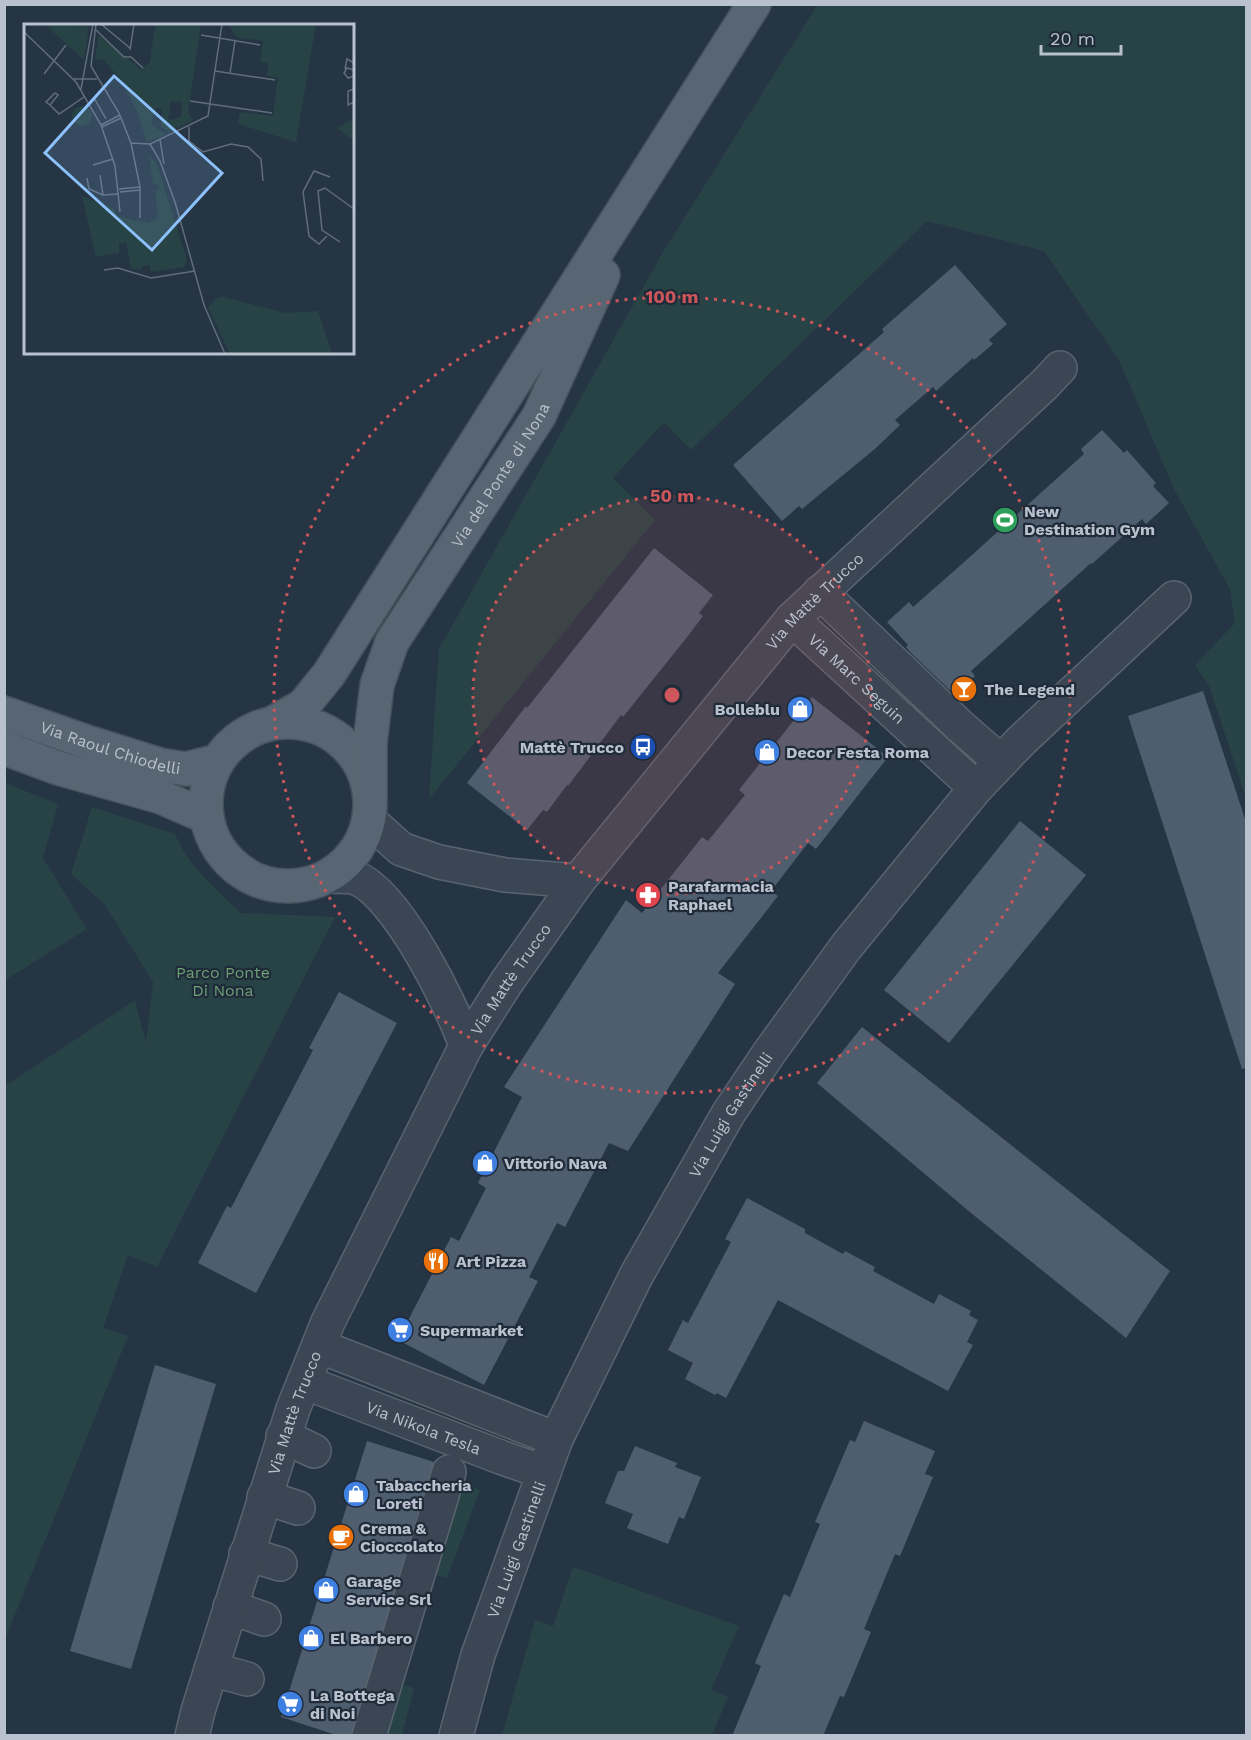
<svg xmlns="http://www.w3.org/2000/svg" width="1251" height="1740" font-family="'Work Sans',sans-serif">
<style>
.green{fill:#284345}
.building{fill:#4f5e6f}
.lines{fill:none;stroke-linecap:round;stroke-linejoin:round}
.minor-casing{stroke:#596470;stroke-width:36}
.major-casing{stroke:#47525f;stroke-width:36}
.minor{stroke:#3a4653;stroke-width:33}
.major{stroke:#586673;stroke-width:33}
.ring{fill:none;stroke:#cd565a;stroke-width:3;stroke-dasharray:3 6}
.labels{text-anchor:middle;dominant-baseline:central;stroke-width:4.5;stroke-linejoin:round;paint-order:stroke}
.street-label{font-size:16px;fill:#b8c1cd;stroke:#1f2b39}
.poi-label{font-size:16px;font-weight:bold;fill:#b8c1cd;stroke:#1f2b39;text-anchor:start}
.park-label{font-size:16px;fill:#6e9f75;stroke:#1f2b39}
.inset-road{fill:none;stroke:#606d7b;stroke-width:1.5}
.view{fill:#8dc1fc;fill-opacity:0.15;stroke:#8dc1fc;stroke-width:3}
.inset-edge{fill:none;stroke:#b8c1cd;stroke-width:3}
.centre{fill:#cd565a;stroke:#1f2b39;stroke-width:3}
.ring-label{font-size:18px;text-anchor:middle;font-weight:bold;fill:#cd565a;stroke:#1f2b39;stroke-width:4.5;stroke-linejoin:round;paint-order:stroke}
</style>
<rect width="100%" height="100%" fill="#263544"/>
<path class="green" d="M 818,4 L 1246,5 L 1246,798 L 1209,686 L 1195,665 L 1235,623 L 1230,589 L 1174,489 L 1120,362 L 1044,251 L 927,221 L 691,450 L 664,422 L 613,478 L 655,520 L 429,799 L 439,649 L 663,252 Z
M 5,783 L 58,804 L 43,858 L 87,929 L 5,980 Z
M 92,807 L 175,834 C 187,865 217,890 241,913 L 335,917 L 157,1267 L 128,1255 L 103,1328 L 128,1336 L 5,1639 L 5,1086 L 135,1000 L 146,1044 L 153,982 L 105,905 L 71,874 Z
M 456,1481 L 480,1490 L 447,1578 L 428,1572 Z
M 573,1567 L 739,1626 L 711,1690 L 728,1697 L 712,1735 L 502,1735 L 535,1620 L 553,1626 Z
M 393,1682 L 414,1688 L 402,1735 L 377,1736 Z"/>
<path class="building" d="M 955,265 L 1007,324 L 989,340 L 993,344 L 974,360 L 973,358 L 936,391 L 933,387 L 895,420 L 900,425 L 876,448 L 802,509 L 799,506 L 782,521 L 733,465 L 884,332 L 882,329 Z
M 1102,430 L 1124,453 L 1127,450 L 1156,483 L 1153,486 L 1169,503 L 1146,524 L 1142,519 L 1092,564 L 1091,563 L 971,671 L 975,676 L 955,695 L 911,653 L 906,647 L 908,645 L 887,622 L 909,602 L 913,607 L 963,563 L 1084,454 L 1081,449 Z
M 654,548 L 713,595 L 699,613 L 703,616 L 688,636 L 623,717 L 621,715 L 568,786 L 567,785 L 547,812 L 543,810 L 527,830 L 467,783 L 526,706 L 527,708 Z
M 1203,691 L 1246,822 L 1246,1068 L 1242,1069 L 1128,716 Z
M 812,697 L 888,757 L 816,849 L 808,843 L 771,891 L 778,896 L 718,973 L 735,984 L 628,1151 L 609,1143 L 565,1227 L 557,1223 L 529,1277 L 538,1281 L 484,1385 L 398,1340 L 451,1237 L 459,1241 L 486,1188 L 478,1183 L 522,1097 L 504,1087 L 626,900 L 642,913 L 702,837 L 708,841 L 745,795 L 739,790 Z
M 1020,821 L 1086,875 L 949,1043 L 884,990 Z
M 339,992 L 397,1023 L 256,1293 L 198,1263 L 227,1206 L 231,1208 L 313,1050 L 309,1048 Z
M 862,1027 L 1170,1271 L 1126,1338 L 971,1213 L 817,1083 Z
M 747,1198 L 805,1229 L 805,1233 L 843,1254 L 845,1251 L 875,1267 L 873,1271 L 934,1304 L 939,1294 L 971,1311 L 969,1315 L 978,1320 L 967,1342 L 973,1345 L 948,1391 L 778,1300 L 726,1398 L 717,1393 L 715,1395 L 685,1379 L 693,1363 L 668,1350 L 683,1320 L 688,1323 L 731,1242 L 725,1239 Z
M 155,1365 L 216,1384 L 131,1669 L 70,1651 Z
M 864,1421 L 935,1451 L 925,1474 L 933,1477 L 900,1556 L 895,1554 L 864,1629 L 871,1632 L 844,1697 L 840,1696 L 823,1736 L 732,1736 L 761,1666 L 755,1663 L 784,1594 L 790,1597 L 820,1524 L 815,1522 L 850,1440 L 855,1442 Z
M 367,1441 L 434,1462 L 351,1736 L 339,1736 L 281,1717 Z
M 635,1446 L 677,1463 L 675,1467 L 701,1477 L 684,1519 L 679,1517 L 668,1544 L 627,1528 L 633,1514 L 605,1503 L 618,1471 L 624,1471 Z"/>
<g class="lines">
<defs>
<g id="minor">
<path d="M 820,592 L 960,726 L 1000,761"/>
<path id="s1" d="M 792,619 L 976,788"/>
<path d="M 369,820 L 401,849 L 439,862 L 505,875 L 578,881"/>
<path d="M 328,876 C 336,877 348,875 356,878 C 397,894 452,1005 466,1046"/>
<path d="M 319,1346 L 556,1439"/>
<path id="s2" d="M 304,1382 L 503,1458 L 544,1472"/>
<path d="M 283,1436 L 314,1451"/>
<path d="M 264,1497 L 298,1508"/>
<path d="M 246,1554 L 280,1564"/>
<path d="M 230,1607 L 264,1619"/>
<path d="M 211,1669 L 247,1679"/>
<path id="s3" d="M 192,1736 L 198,1711 L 293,1409 L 328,1322 L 466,1046 L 506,983 L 578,881 L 792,619 L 1044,385 L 1060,368"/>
<path d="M 369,1736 L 449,1472"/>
<path id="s4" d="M 456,1736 L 478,1655 L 556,1439 L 636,1276 L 728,1114 L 769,1053 L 846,947 L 976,788 L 1021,741 L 1174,598"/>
</g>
<g id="major">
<path id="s5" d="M 4,713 L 90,743 L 160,765 L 186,769 L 218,761"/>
<circle cx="288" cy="804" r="82"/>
<path d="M 273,723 L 303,706 L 329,674 L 754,4"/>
<path d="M 4,748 L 58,768 L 161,797 L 207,817"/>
<path id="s6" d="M 370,797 L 370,743 L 377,685 L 392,642 L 539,416 L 603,275"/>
</g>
</defs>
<use href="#minor" class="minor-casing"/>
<use href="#major" class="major-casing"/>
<use href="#minor" class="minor"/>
<use href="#major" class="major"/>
</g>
<circle cx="672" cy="695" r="199" fill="#cd565a" fill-opacity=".12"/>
<g class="ring">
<circle cx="672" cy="695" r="199"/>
<circle cx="672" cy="695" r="398"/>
</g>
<defs>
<symbol id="stadium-disc" viewBox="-11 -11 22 22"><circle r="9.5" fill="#2e9e5b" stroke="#1f2b39"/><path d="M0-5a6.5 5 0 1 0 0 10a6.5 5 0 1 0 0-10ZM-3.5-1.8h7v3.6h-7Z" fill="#fff"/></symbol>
<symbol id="bar-disc" viewBox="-11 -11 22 22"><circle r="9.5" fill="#e8710a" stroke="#1f2b39"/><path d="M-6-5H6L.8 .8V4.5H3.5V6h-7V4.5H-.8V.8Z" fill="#fff"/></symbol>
<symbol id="shop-disc" viewBox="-11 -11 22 22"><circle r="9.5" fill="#3f7fe0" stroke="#1f2b39"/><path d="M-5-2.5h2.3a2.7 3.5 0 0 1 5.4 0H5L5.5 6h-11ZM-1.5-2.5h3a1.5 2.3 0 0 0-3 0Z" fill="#fff"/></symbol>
<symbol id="bus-disc" viewBox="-11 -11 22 22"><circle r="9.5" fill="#1a4fb4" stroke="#1f2b39"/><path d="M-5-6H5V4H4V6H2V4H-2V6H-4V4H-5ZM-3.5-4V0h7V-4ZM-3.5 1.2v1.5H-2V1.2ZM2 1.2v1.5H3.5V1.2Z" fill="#fff"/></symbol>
<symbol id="pharmacy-disc" viewBox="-11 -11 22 22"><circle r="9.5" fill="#e0444e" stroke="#1f2b39"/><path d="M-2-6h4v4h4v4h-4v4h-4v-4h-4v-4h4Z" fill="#fff"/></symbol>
<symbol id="restaurant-disc" viewBox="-11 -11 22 22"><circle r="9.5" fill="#e8710a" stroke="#1f2b39"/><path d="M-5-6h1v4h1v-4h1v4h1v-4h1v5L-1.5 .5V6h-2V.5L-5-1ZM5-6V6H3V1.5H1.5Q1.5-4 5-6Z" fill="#fff"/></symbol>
<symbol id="supermarket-disc" viewBox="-11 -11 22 22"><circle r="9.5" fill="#3f7fe0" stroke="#1f2b39"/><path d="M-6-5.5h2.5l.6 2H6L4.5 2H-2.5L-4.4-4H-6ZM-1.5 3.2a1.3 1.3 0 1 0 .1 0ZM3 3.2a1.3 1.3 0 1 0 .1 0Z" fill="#fff"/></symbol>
<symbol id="cafe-disc" viewBox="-11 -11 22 22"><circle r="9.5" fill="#e8710a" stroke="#1f2b39"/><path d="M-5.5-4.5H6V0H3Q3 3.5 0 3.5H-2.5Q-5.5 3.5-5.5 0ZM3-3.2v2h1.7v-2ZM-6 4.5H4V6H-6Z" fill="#fff"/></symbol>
</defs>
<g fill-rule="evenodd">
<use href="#stadium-disc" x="990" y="505" width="30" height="30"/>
<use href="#bar-disc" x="949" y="674" width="30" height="30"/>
<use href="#shop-disc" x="785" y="694" width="30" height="30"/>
<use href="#bus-disc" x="628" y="732" width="30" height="30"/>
<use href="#shop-disc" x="752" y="737" width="30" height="30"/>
<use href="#pharmacy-disc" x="633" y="880" width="30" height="30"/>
<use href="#shop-disc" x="470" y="1148" width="30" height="30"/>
<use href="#restaurant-disc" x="421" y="1246" width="30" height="30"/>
<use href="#supermarket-disc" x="385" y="1315" width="30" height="30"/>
<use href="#shop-disc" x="341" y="1479" width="30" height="30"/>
<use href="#cafe-disc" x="326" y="1522" width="30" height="30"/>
<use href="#shop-disc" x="311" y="1575" width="30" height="30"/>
<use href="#shop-disc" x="296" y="1623" width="30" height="30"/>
<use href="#supermarket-disc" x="275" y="1689" width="30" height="30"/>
</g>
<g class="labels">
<g class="street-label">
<text stroke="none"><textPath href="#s6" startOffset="357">Via del Ponte di Nona</textPath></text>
<text stroke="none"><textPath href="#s3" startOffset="1311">Via Mattè Trucco</textPath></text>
<text stroke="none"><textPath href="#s1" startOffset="88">Via Marc Seguin</textPath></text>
<text stroke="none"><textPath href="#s5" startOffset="112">Via Raoul Chiodelli</textPath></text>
<text stroke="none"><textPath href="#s3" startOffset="825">Via Mattè Trucco</textPath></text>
<text stroke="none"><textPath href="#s4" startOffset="682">Via Luigi Gastinelli</textPath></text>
<text stroke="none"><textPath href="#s3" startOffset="339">Via Mattè Trucco</textPath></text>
<text stroke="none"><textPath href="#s2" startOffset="128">Via Nikola Tesla</textPath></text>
<text stroke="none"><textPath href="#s4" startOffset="196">Via Luigi Gastinelli</textPath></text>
</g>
<g class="poi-label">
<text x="1024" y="511">New<tspan x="1024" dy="18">Destination Gym</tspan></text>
<text x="984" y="689">The Legend</text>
<text x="780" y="709" text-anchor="end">Bolleblu</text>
<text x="624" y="747" text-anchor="end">Mattè Trucco</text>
<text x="786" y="752">Decor Festa Roma</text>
<text x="668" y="886">Parafarmacia<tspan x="668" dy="18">Raphael</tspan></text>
<text x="504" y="1163">Vittorio Nava</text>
<text x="456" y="1261">Art Pizza</text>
<text x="420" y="1330">Supermarket</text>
<text x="376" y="1485">Tabaccheria<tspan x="376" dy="18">Loreti</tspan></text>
<text x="360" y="1528">Crema &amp;<tspan x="360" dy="18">Cioccolato</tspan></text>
<text x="346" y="1581">Garage<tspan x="346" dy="18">Service Srl</tspan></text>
<text x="330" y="1638">El Barbero</text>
<text x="310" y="1695">La Bottega<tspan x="310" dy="18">di Noi</tspan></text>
</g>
<g class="park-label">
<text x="223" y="972">Parco Ponte<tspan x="223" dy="18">Di Nona</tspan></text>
</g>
</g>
<g transform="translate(24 24)">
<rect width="330" height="330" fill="#263544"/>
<path d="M 21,0 L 65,2 L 60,36 L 26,5 ZM 131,0 L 177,0 L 164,89 L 169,96 L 145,108 L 136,102 L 139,85 L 132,84 L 127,101 L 143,110 L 123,118 L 113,87 L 95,54 L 80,36 L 71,35 L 75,11 L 117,46 L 126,38 ZM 147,77 L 158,78 L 157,92 L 148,96 L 144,95 ZM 204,0 L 292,0 L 272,118 L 214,100 L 216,88 L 249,92 L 254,54 L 243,52 L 244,39 L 236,38 L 239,17 L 213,13 ZM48 92a10 10 0 1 1 20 0a10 10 0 1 1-20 0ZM 330,94 L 330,117 L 313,104 ZM 125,131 L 133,140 L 163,236 L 160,243 L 127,248 L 126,241 L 118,242 L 117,246 L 107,244 L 102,218 L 95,219 L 95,229 L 72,233 L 58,172 L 90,185 L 93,192 L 124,199 L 133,193 L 132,166 L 135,166 L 134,160 L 129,160 ZM 199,273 L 261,289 L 294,287 L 308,330 L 206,330 L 184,283 L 192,275 Z" fill="#284345" fill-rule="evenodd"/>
<path class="inset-road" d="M 72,0 L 67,42 L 95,89 L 107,119 L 116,163 L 116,194M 77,0 L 106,24M 72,6 L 100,33 L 107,33 L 119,44M 0,8 L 52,58 L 77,101 L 91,142 L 96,188M 177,11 L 236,21M 106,26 L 110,0M 321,45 L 323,35 L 330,39M 330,46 L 323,44 L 320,49 L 324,54 L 330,52M 191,47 L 251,56M 206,49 L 211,17M 20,50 L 42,21M 50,55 L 73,55M 57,65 L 69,0M 330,65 L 324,67 L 324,81 L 330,78M 70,74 L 82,95M 166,77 L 248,89M 26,81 L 34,71 L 31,69 L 22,78 L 26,81 L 35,90 L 60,73M 77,101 L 96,91M 78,103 L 97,94M 165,103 L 165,117 L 179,128 L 207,120 L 224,123 L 237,135 L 239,157M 136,116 L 140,140M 107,119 L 126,120M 69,141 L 89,135M 76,151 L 79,171 L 95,170M 63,154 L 65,165 L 79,171M 95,165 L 116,163M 96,168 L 116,166M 151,178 L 180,281 L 201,330M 152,181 L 136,137 L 126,120 L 184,92 L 198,0M 303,212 L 295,220 L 285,212 L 279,168 L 290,147 L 306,153M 316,218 L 298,206 L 294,167 L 301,164 L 330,185M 80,246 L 94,244 L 127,254 L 171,247"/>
<path class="view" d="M 90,52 L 198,149 L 128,226 L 21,129 Z"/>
<rect width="330" height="330" class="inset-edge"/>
</g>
<circle cx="672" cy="695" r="9" class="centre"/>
<g class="ring-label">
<text x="672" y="303">100 m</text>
<text x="672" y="502">50 m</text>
</g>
<rect width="1251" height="1740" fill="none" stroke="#b8c1cd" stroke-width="12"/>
<path d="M1041 45v9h80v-9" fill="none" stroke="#b8c1cd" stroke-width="3"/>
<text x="1050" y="45" font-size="18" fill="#b8c1cd" stroke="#1f2b39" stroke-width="4.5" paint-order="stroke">20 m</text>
</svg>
